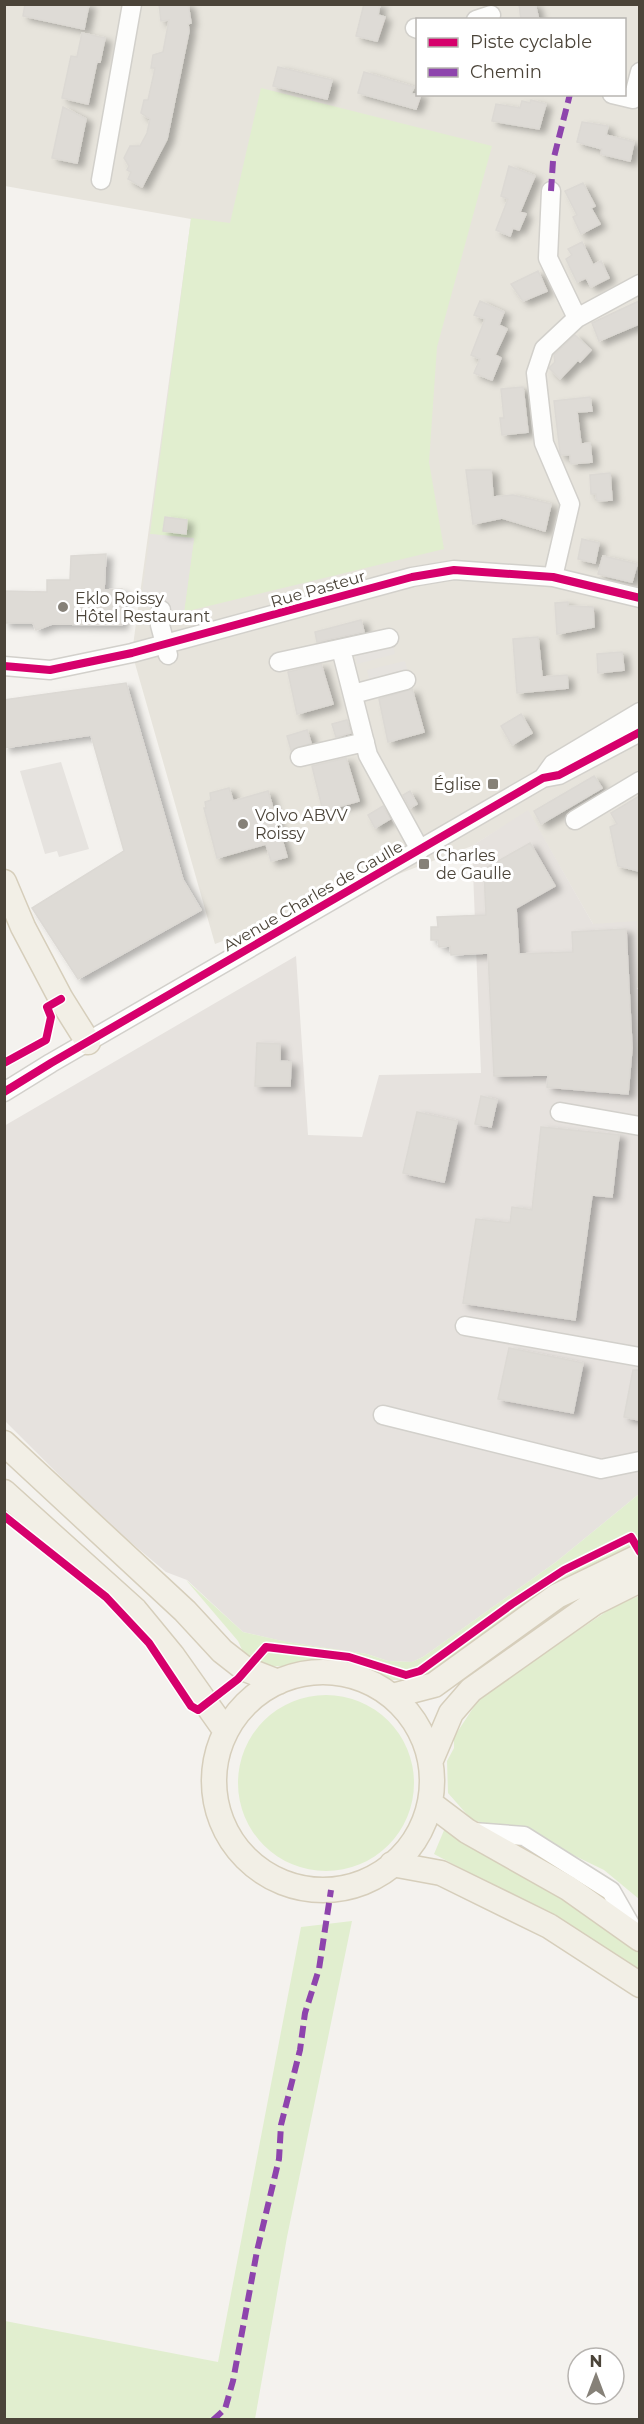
<svg xmlns="http://www.w3.org/2000/svg" width="644" height="2424" font-family="Montserrat,sans-serif">
<style>
.residential{fill:#e7e4dc;fill-rule:evenodd}
.industrial{fill:#e6e2de}
.green{fill:#e1eecf}
.parking{fill:#e6e3df}
.building{fill:#dedbd6;stroke:#dcd9d4;stroke-width:1.5;filter:url(#shadow)}
.lines{fill:none;stroke-linecap:round;stroke-linejoin:round}
.minor-casing{stroke:#d2d0cb;stroke-width:21}
.major-casing{stroke:#d6cebb;stroke-width:27}
.minor{stroke:#fdfdfc;stroke-width:18}
.major{stroke:#f2efe6;stroke-width:24}
.quiet{stroke:#8e44ad;stroke-width:6;stroke-dasharray:12 6;stroke-linecap:butt}
.cycleway-casing{stroke:#fff;stroke-width:11}
.cycleway{stroke:#d6006c;stroke-width:8}
.poi-dot{fill:#868178;stroke:#fff;stroke-width:2}
.labels{text-anchor:middle;dominant-baseline:central;stroke-width:6;stroke-linejoin:round;paint-order:stroke}
.street-label{font-size:16px;fill:#4b4439;stroke:#fff}
.poi-label{font-size:16px;fill:#4b4439;stroke:#fff;text-anchor:start}
</style>
<defs>
<filter id="shadow"><feDropShadow dx="6" dy="4" stdDeviation="3" flood-color="#0004"/></filter>
</defs>
<rect width="100%" height="100%" fill="#f4f2ee"/>
<path class="residential" d="M 4,5 L 639,5 L 639,990 L 593,924 L 528,811 L 472,846 L 215,944 L 132,653 L 191,219 L 5,186 ZM 418,20 L 624,20 L 624,94 L 418,94 Z"/>
<path class="industrial" d="M 528,810 L 593,924 L 637,921 L 637,989 L 640,990 L 639,1494 L 556,1562 L 423,1657 L 412,1662 L 388,1661 L 367,1654 L 286,1642 L 243,1632 L 187,1580 L 166,1572 L 103,1519 L 5,1421 L 4,1126 L 296,956 L 308,1135 L 362,1137 L 379,1075 L 481,1073 L 472,846 Z"/>
<path class="green" d="M 261,88 L 492,146 L 437,347 L 429,462 L 444,549 L 184,612 L 194,539 L 150,534 L 191,218 L 230,223 Z
M 639,1494 L 639,1542 L 561,1579 L 437,1671 L 424,1677 L 406,1680 L 388,1680 L 376,1673 L 329,1663 L 265,1667 L 244,1654 L 238,1641 L 186,1580 L 243,1632 L 287,1642 L 367,1654 L 388,1661 L 412,1662 L 423,1657 L 556,1562 Z
M 639,1596 L 639,1899 L 604,1870 L 513,1826 L 488,1825 L 471,1819 L 448,1793 L 447,1761 L 454,1748 L 454,1737 L 481,1696 L 616,1605 Z
M238 1783a88 88 0 1 1 176 0a88 88 0 1 1-176 0Z
M 445,1828 C 512,1867 578,1905 639,1951 L 639,1973 L 547,1914 L 434,1854 Z
M 352,1921 L 287,2237 L 255,2419 L 5,2419 L 5,2321 L 218,2362 L 301,1927 Z"/>
<path class="parking" d="M 150,534 L 194,538 L 184,612 L 140,607 Z
M 392,641 L 395,654 L 357,664 L 354,651 Z
M 405,661 L 408,673 L 370,683 L 367,670 Z
M 61,762 L 89,849 L 59,857 L 57,851 L 45,854 L 20,771 Z"/>
<path class="building" d="M 25,4 L 89,4 L 84,29 L 23,16 Z
M 159,4 L 188,4 L 191,23 L 188,24 L 189,31 L 167,139 L 142,187 L 128,179 L 131,172 L 127,170 L 129,166 L 124,158 L 130,146 L 140,146 L 147,133 L 150,119 L 141,113 L 144,100 L 148,100 L 154,73 L 155,68 L 151,68 L 153,55 L 163,52 L 169,20 L 161,21 Z
M 364,4 L 380,4 L 378,15 L 385,17 L 377,41 L 356,36 Z
M 519,4 L 535,4 L 539,20 L 521,20 Z
M 82,33 L 105,38 L 100,62 L 97,61 L 88,104 L 62,98 L 71,56 L 77,57 Z
M 278,67 L 332,80 L 327,99 L 273,86 Z
M 364,72 L 414,87 L 411,94 L 421,94 L 416,109 L 358,93 Z
M 531,100 L 546,104 L 539,129 L 492,121 L 496,104 L 520,108 L 522,101 L 530,103 Z
M 63,107 L 86,119 L 77,163 L 52,158 Z
M 582,122 L 608,126 L 606,135 L 634,142 L 630,161 L 601,154 L 602,149 L 577,142 Z
M 509,166 L 535,176 L 520,212 L 526,214 L 519,230 L 513,228 L 510,236 L 496,230 L 508,199 L 501,196 Z
M 583,183 L 595,206 L 591,208 L 600,224 L 581,234 L 573,217 L 577,215 L 565,191 Z
M 582,242 L 593,265 L 601,261 L 609,278 L 591,287 L 586,278 L 577,282 L 566,259 L 572,255 L 568,249 Z
M 538,271 L 547,291 L 523,301 L 511,284 Z
M 480,301 L 504,312 L 499,325 L 507,329 L 495,355 L 501,358 L 492,380 L 474,373 L 480,359 L 471,355 L 485,319 L 474,315 Z
M 639,301 L 639,324 L 599,341 L 592,323 Z
M 575,335 L 591,350 L 580,362 L 578,360 L 560,379 L 549,368 L 555,362 L 554,355 Z
M 523,387 L 528,432 L 502,435 L 500,418 L 504,418 L 501,389 Z
M 590,397 L 592,411 L 577,412 L 581,444 L 590,443 L 592,462 L 571,464 L 570,455 L 561,455 L 560,452 L 554,401 Z
M 466,470 L 491,470 L 493,497 L 513,495 L 551,504 L 545,531 L 502,518 L 473,524 Z
M 610,473 L 612,500 L 597,501 L 596,494 L 591,494 L 590,475 Z
M 165,517 L 187,520 L 186,534 L 163,531 Z
M 582,539 L 599,543 L 595,563 L 578,559 Z
M 106,554 L 104,590 L 122,589 L 122,625 L 52,624 L 36,630 L 33,623 L 4,623 L 4,591 L 47,592 L 47,580 L 70,580 L 71,556 Z
M 603,556 L 637,564 L 632,582 L 598,574 Z
M 568,602 L 568,606 L 593,607 L 594,627 L 557,634 L 555,603 Z
M 361,620 L 364,632 L 317,642 L 315,632 Z
M 538,637 L 542,677 L 567,675 L 568,688 L 517,693 L 513,639 Z
M 622,652 L 624,670 L 598,673 L 597,654 Z
M 321,664 L 333,704 L 297,714 L 288,672 Z
M 126,683 L 183,880 L 201,910 L 78,979 L 32,908 L 124,851 L 91,735 L 4,748 L 4,700 Z
M 412,689 L 424,732 L 388,742 L 379,699 Z
M 521,714 L 532,733 L 512,745 L 501,726 Z
M 347,720 L 351,733 L 336,737 L 332,724 Z
M 307,730 L 311,743 L 291,750 L 287,736 Z
M 346,758 L 359,801 L 323,811 L 312,766 Z
M 594,776 L 602,788 L 541,824 L 534,811 Z
M 229,788 L 233,801 L 268,791 L 287,857 L 271,861 L 266,844 L 217,858 L 204,808 L 206,808 L 205,802 L 211,800 L 210,793 Z
M 410,791 L 417,804 L 410,808 L 403,795 Z
M 639,796 L 639,871 L 618,866 L 610,827 L 617,824 L 611,813 Z
M 383,806 L 390,819 L 375,828 L 368,815 Z
M 530,843 L 555,886 L 516,908 L 519,954 L 573,952 L 572,932 L 626,929 L 632,1048 L 628,1094 L 547,1087 L 548,1075 L 494,1076 L 488,953 L 451,955 L 450,946 L 439,947 L 438,940 L 431,940 L 431,927 L 438,927 L 437,917 L 486,915 L 484,869 Z
M 257,1043 L 280,1044 L 280,1061 L 291,1062 L 290,1086 L 255,1086 Z
M 481,1096 L 497,1100 L 491,1127 L 475,1124 Z
M 417,1112 L 457,1121 L 444,1182 L 403,1173 Z
M 541,1127 L 619,1135 L 612,1197 L 592,1195 L 575,1320 L 463,1303 L 476,1219 L 510,1223 L 512,1207 L 532,1210 Z
M 509,1348 L 583,1363 L 573,1413 L 498,1399 Z
M 633,1370 L 639,1370 L 639,1420 L 624,1417 Z"/>
<g class="lines">
<defs>
<path id="minor" d="M 476,20 L 491,15
M 415,28 L 418,29
M 612,94 L 633,99 L 640,72
M 101,180 L 132,4
M 551,191 L 548,258 L 577,318
M 553,577 L 570,504 L 544,443 L 536,373 L 544,349 L 577,318 L 640,284
M 161,610 L 160,625 L 168,655
M 341,649 L 368,755 L 420,850
M 279,662 L 389,638
M 4,666 L 50,670 L 132,653 L 412,577 L 454,570 L 553,577 L 640,598
M 353,694 L 406,680
M 300,757 L 365,742
M 543,778 L 553,764 L 640,712
M 575,820 L 640,781
M 4,1092 L 51,1063 L 543,778 L 559,775 L 640,732
M 560,1112 L 640,1126
M 465,1326 L 640,1357
M 383,1415 L 601,1469 L 640,1461
M 473,1832 L 524,1836 L 611,1891 L 635,1933"/>
<path id="major" d="M 4,882 L 23,927 L 61,999 L 88,1042
M 4,1443 L 185,1611 L 222,1651 L 245,1669 L 278,1682
M 4,1492 L 135,1610 L 172,1655 L 225,1730
M214 1781a109 109 0 1 1 218 0a109 109 0 1 1-218 0Z
M 392,1696 L 434,1685 L 557,1596 L 640,1556
M 431,1760 L 451,1713 L 471,1690 L 594,1603 L 640,1580
M 430,1803 L 467,1831 L 568,1888 L 640,1939
M 392,1864 L 441,1873 L 549,1926 L 640,1985"/>
</defs>
<use href="#minor" class="minor-casing"/>
<use href="#major" class="major-casing"/>
<use href="#minor" class="minor"/>
<use href="#major" class="major"/>
<path class="quiet" d="M 551,191 L 553,161 L 570,94
M 213,2420 L 225,2409 L 233,2381 L 257,2251 L 279,2159 L 281,2125 L 300,2050 L 305,2013 L 319,1969 L 331,1890"/>
<defs>
<path id="cycleway" d="M 4,666 L 50,670 L 132,653 L 412,577 L 454,570 L 553,577 L 640,598
M 4,1063 L 46,1040 L 51,1017 L 47,1007 L 61,999
M 4,1092 L 51,1063 L 543,778 L 559,775 L 640,732
M 4,1516 L 106,1597 L 149,1643 L 191,1706 L 198,1710 L 238,1679 L 266,1647 L 349,1657 L 406,1675 L 420,1671 L 512,1604 L 564,1570 L 631,1537 L 640,1552"/>
</defs>
<use href="#cycleway" class="cycleway-casing"/>
<use href="#cycleway" class="cycleway"/>
</g>
<g class="poi-dot">
<circle cx="63" cy="607" r="6"/>
<rect x="487" y="778" width="12" height="12" rx="3"/>
<circle cx="243" cy="824" r="6"/>
<rect x="418" y="858" width="12" height="12" rx="3"/>
</g>
<g class="labels">
<g class="street-label">
<text transform="translate(318 589) rotate(-16)">Rue Pasteur</text>
<text transform="translate(313 896) rotate(-30)">Avenue Charles de Gaulle</text>
</g>
<g class="poi-label">
<text x="75" y="598">Eklo Roissy<tspan x="75" dy="18">Hôtel Restaurant</tspan></text>
<text x="481" y="784" text-anchor="end">Église</text>
<text x="255" y="815">Volvo ABVV<tspan x="255" dy="18">Roissy</tspan></text>
<text x="436" y="855">Charles<tspan x="436" dy="18">de Gaulle</tspan></text>
</g>
</g>
<rect width="644" height="2424" fill="none" stroke="#4b4439" stroke-width="12"/>
<rect x="416" y="18" width="210" height="78" fill="#ffffff" stroke="#b7b4b0" stroke-width="1.5"/>
<rect x="428" y="38" width="30" height="9" fill="#d6006c" stroke="#b7b4b0" stroke-width="1.5"/>
<text x="470" y="48" font-size="18" fill="#4b4439">Piste cyclable</text>
<rect x="428" y="68" width="30" height="9" fill="#8e44ad" stroke="#b7b4b0" stroke-width="1.5"/>
<text x="470" y="78" font-size="18" fill="#4b4439">Chemin</text>
<g transform="translate(596 2376)"><circle r="28" fill="#ffffff" stroke="#b7b4b0" stroke-width="1.5"/>
<path d="M0-4.5L10 22L0 15L-10 22Z" fill="#868178"/>
<text y="-9" font-size="16" font-weight="bold" text-anchor="middle" fill="#4b4439">N</text>
</g>
</svg>
